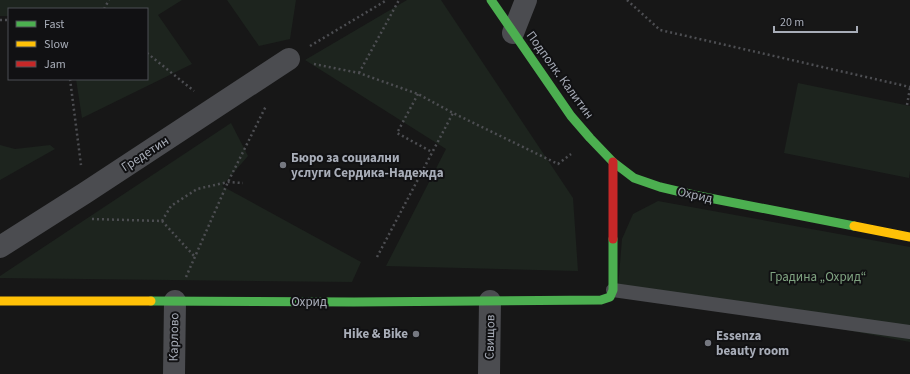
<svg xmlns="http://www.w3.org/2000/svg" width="910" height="374" font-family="'Source Sans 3',sans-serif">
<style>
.green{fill:#1d241e}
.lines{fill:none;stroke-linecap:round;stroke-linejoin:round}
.path{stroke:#4d4e52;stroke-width:2.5;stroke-dasharray:2 3;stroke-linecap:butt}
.lane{stroke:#4b4c50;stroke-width:14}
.street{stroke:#4b4c50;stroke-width:22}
.fast{stroke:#4caf50;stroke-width:9}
.slow{stroke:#ffc107;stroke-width:9}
.jam{stroke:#c62828;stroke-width:9}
.poi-dot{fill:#757880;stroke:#111113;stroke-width:1.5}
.labels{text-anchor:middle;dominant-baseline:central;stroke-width:4;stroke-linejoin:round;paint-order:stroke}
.street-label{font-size:13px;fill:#a8adb8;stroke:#111113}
.poi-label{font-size:13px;font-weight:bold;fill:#a8adb8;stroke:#111113;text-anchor:start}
.park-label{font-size:13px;fill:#7fa381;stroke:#111113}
</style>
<rect width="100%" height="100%" fill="#171717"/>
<path class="green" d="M 0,0 L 182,0 L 158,15 L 192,64 L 82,118 L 76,79 L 147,79 L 147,9 L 9,9 L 9,16 L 0,16 Z
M 227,0 L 296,0 L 290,39 L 259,46 Z
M 407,0 L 441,0 L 573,198 L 578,271 L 386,266 L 446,149 L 305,60 Z
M 798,83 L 910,106 L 910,171 L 909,178 L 784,153 Z
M 231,123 L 248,156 L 222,186 L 361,262 L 352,282 L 0,278 L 0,276 Z
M 0,145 L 15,149 L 50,145 L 55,149 L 0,180 Z
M 658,201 L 910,247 L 910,342 L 618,287 L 622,239 L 633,214 Z"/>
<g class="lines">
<path class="path" d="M 627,0 L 660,30 L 910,87
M 104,9 L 109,0
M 0,20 L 9,20
M 310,46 L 387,0
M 147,53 L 194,91
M 314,64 L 359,73 L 418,94 L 453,113 L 558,164 L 571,154
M 359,73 L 399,0
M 70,79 L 81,165
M 418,94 L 397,133 L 432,152
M 907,105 L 910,88
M 92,219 L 162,221 L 195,257
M 162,221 L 171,206 L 197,189 L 228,182 L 243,183
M 377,257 L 453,113
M 186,277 L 228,182 L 266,106"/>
<path class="lane" d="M 613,290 L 910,332"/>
<path class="street" d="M 513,33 L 526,0
M 0,247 L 85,193 L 289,59
M 174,374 L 175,301
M 489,374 L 490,301"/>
<path class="fast" d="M 491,0 L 571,116 L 590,138 L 613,162 L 634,178 L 660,187 L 694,195 L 854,226
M 151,301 L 354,302 L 601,300 L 610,297 L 613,290 L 613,239"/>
<path class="slow" d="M 854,226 L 910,237
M 0,301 L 151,301"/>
<path class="jam" d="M 613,162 L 613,239"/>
</g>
<g class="poi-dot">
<circle cx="283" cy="165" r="4"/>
<circle cx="416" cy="334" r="4"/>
<circle cx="708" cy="343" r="4"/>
</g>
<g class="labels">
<g class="street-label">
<text transform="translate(560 75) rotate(54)">Подполк. Калитин</text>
<text transform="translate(145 154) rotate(-33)">Гредетин</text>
<text transform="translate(695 195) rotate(12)">Охрид</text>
<text x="309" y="302">Охрид</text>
<text transform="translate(174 337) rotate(-89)">Карлово</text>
<text transform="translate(490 337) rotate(-89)">Свищов</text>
</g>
<g class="poi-label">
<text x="291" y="158">Бюро за социални<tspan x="291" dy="15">услуги Сердика-Надежда</tspan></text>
<text x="408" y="334" text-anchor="end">Hike &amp; Bike</text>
<text x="716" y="336">Essenza<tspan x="716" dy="15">beauty room</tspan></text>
</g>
<g class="park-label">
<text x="818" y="277">Градина „Охрид“</text>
</g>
</g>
<rect x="8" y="8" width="140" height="72" fill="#111113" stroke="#4d4f55"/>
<rect x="16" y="21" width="20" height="6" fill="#4caf50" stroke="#4d4f55"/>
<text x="44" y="28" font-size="12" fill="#a8adb8">Fast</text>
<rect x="16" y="41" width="20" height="6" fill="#ffc107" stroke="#4d4f55"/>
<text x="44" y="48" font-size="12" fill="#a8adb8">Slow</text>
<rect x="16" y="61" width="20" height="6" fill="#c62828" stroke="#4d4f55"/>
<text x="44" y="68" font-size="12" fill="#a8adb8">Jam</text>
<path d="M774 26v6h83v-6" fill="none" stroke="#a8adb8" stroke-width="2"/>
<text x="780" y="26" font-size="12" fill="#a8adb8" stroke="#111113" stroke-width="3" paint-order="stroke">20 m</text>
</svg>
